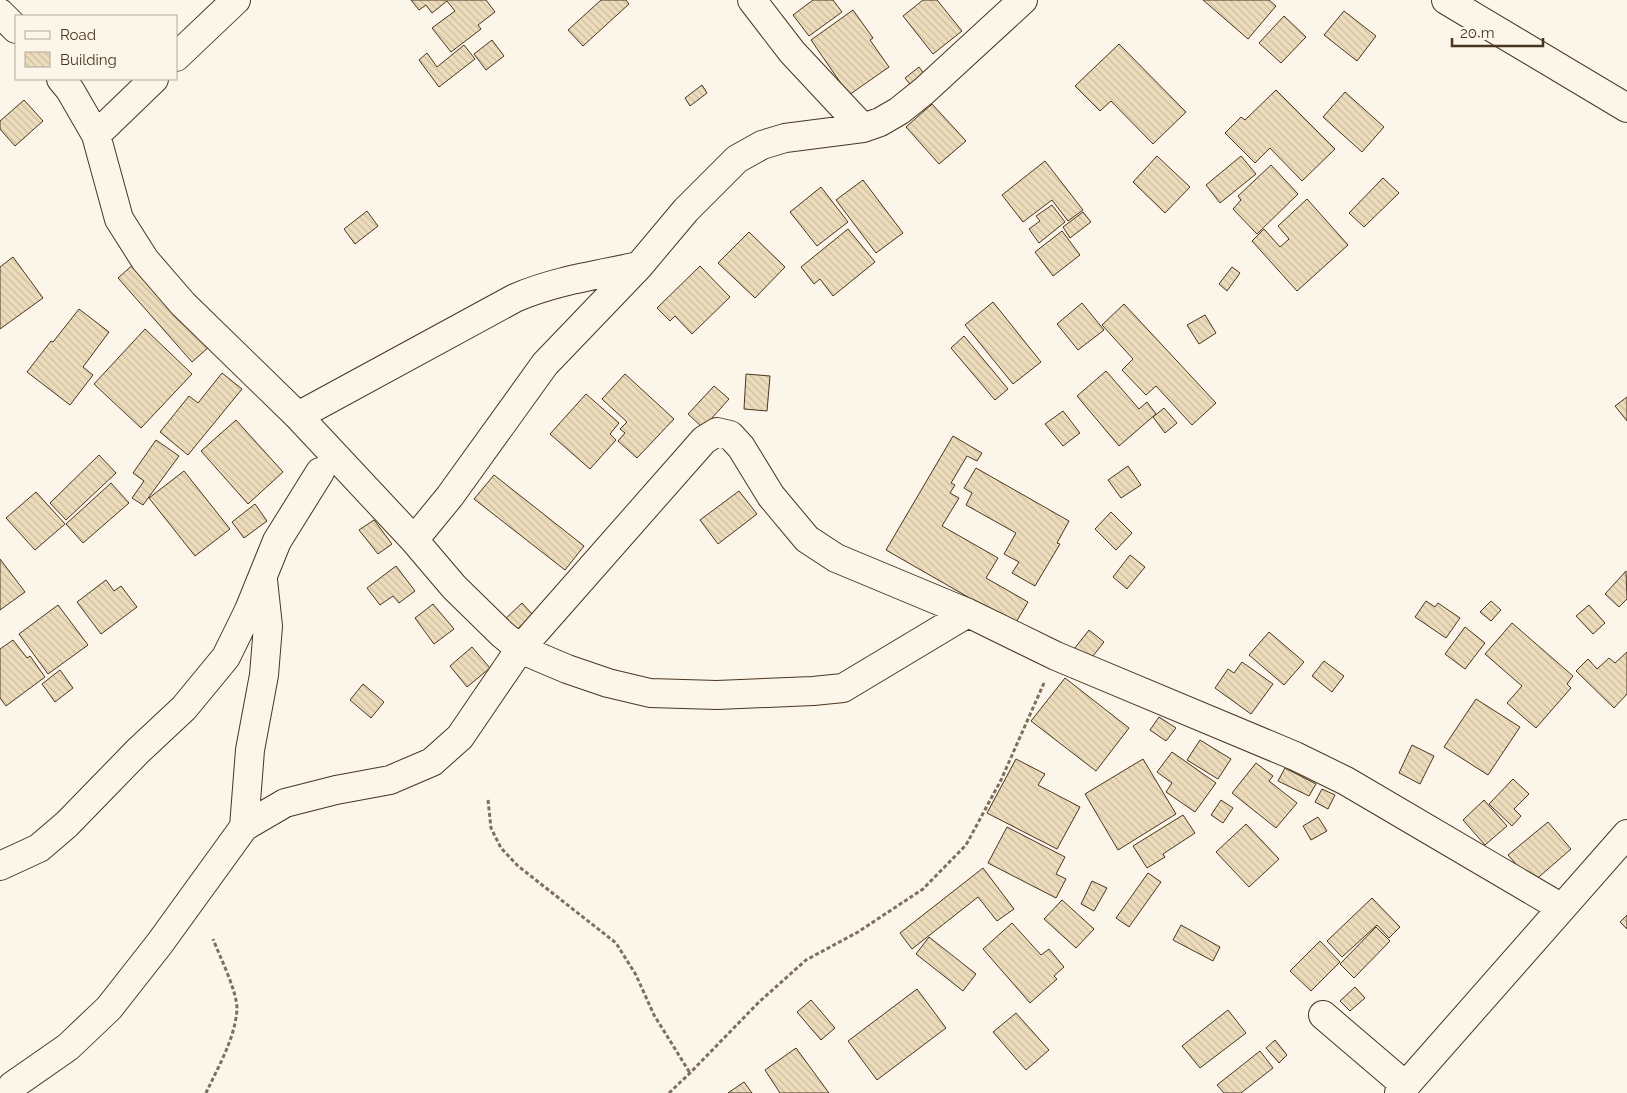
<svg xmlns="http://www.w3.org/2000/svg" width="1627" height="1093" font-family="Raleway,sans-serif">
<style>
.building{fill:url(#building-back-hatch);stroke:#4a3520}
.lines{fill:none;stroke-linecap:round;stroke-linejoin:round}
.street-casing{stroke:#4a3520;stroke-width:30}
.path{stroke:#7f6f5c;stroke-width:3;stroke-dasharray:4 2.5;stroke-linecap:butt}
.street{stroke:#fbf6e9;stroke-width:28}
</style>
<defs>
<pattern id="building-back-hatch" width="6" height="6" patternUnits="userSpaceOnUse" patternTransform="scale(1.25)"><rect width="6" height="6" fill="#ecdcbc"/><path d="M-1 5l2 2M0 0l6 6M5-1l2 2" fill="none" stroke="#ccbda1"/></pattern>
</defs>
<rect width="100%" height="100%" fill="#fbf6e9"/>
<path class="building" d="M 411,0 L 486,0 L 495,12 L 478,25 L 481,29 L 451,52 L 432,28 L 455,11 L 447,1 L 432,13 L 426,5 L 419,10 Z
M 601,0 L 626,0 L 629,4 L 583,46 L 568,30 Z
M 813,0 L 833,0 L 842,12 L 809,36 L 793,15 Z
M 923,0 L 937,0 L 962,31 L 933,54 L 903,16 Z
M 1203,0 L 1269,0 L 1276,6 L 1248,39 Z
M 853,10 L 873,38 L 870,40 L 889,67 L 849,95 L 811,40 Z
M 1344,11 L 1376,36 L 1357,61 L 1324,35 Z
M 1284,16 L 1306,37 L 1281,63 L 1259,43 Z
M 492,40 L 504,56 L 486,70 L 474,54 Z
M 1119,44 L 1186,112 L 1153,144 L 1111,101 L 1100,111 L 1075,86 Z
M 464,45 L 475,59 L 439,87 L 419,60 L 427,53 L 437,67 Z
M 919,67 L 927,78 L 913,88 L 905,78 Z
M 702,85 L 707,93 L 690,106 L 685,98 Z
M 1276,90 L 1335,149 L 1302,181 L 1270,148 L 1255,163 L 1225,133 L 1241,117 L 1245,120 Z
M 1345,92 L 1384,127 L 1362,152 L 1323,117 Z
M 24,100 L 43,121 L 15,146 L 0,129 L 0,121 Z
M 932,104 L 966,141 L 939,164 L 906,127 Z
M 1157,156 L 1190,187 L 1165,213 L 1133,182 Z
M 1241,156 L 1256,174 L 1220,203 L 1206,185 Z
M 1045,161 L 1083,210 L 1068,221 L 1052,200 L 1023,222 L 1002,195 Z
M 1271,165 L 1298,194 L 1257,234 L 1233,209 L 1241,200 L 1238,196 Z
M 1383,178 L 1399,193 L 1364,227 L 1349,213 Z
M 863,180 L 903,233 L 876,253 L 836,200 Z
M 821,187 L 848,222 L 817,246 L 790,212 Z
M 1307,199 L 1348,245 L 1297,291 L 1252,241 L 1264,229 L 1280,247 L 1289,239 L 1278,226 Z
M 1052,205 L 1065,222 L 1039,243 L 1029,229 L 1040,221 L 1036,216 Z
M 367,211 L 378,226 L 355,244 L 344,229 Z
M 1083,212 L 1091,222 L 1070,238 L 1063,227 Z
M 848,229 L 875,262 L 833,296 L 820,279 L 814,284 L 801,267 Z
M 1062,231 L 1080,255 L 1053,276 L 1035,252 Z
M 749,232 L 785,267 L 755,298 L 718,263 Z
M 13,257 L 43,298 L 0,329 L 0,267 Z
M 136,262 L 210,346 L 192,362 L 118,278 Z
M 700,266 L 730,297 L 692,334 L 675,316 L 670,321 L 657,308 Z
M 1232,267 L 1240,273 L 1227,291 L 1219,284 Z
M 993,302 L 1041,362 L 1013,384 L 965,325 Z
M 1082,303 L 1104,330 L 1078,350 L 1057,324 Z
M 1124,304 L 1216,403 L 1192,425 L 1156,386 L 1146,395 L 1122,370 L 1133,359 L 1102,325 Z
M 79,309 L 109,332 L 83,367 L 93,375 L 70,405 L 27,372 L 51,341 L 53,342 Z
M 1205,315 L 1216,333 L 1199,344 L 1187,325 Z
M 145,329 L 192,374 L 141,428 L 94,384 Z
M 964,336 L 1008,389 L 995,400 L 951,348 Z
M 1106,371 L 1139,409 L 1147,402 L 1156,414 L 1119,446 L 1077,396 Z
M 222,373 L 242,389 L 188,455 L 160,432 L 189,396 L 198,403 Z
M 625,374 L 674,419 L 637,458 L 618,441 L 625,433 L 620,429 L 627,422 L 602,399 Z
M 746,374 L 770,376 L 767,411 L 744,409 Z
M 714,386 L 729,399 L 703,428 L 688,414 Z
M 586,394 L 619,423 L 610,434 L 616,440 L 590,469 L 550,434 Z
M 1627,397 L 1627,421 L 1615,406 Z
M 1164,408 L 1177,423 L 1165,433 L 1153,417 Z
M 1063,411 L 1080,433 L 1063,446 L 1045,424 Z
M 236,420 L 283,472 L 248,504 L 201,451 Z
M 953,436 L 982,453 L 977,461 L 967,456 L 951,483 L 955,485 L 950,493 L 959,498 L 942,526 L 998,558 L 986,578 L 1028,602 L 1015,624 L 886,550 Z
M 156,440 L 179,456 L 143,505 L 132,498 L 144,481 L 133,473 Z
M 99,455 L 116,473 L 66,520 L 50,503 Z
M 1128,466 L 1141,485 L 1121,498 L 1108,480 Z
M 976,468 L 1069,521 L 1057,543 L 1060,544 L 1035,586 L 1012,573 L 1019,562 L 1004,554 L 1016,533 L 966,505 L 972,493 L 964,488 Z
M 184,471 L 230,529 L 195,556 L 149,498 Z
M 494,475 L 584,546 L 565,570 L 474,499 Z
M 111,483 L 129,503 L 83,543 L 66,524 Z
M 739,491 L 757,514 L 718,544 L 700,520 Z
M 36,492 L 65,524 L 35,550 L 6,518 Z
M 255,504 L 267,521 L 244,538 L 232,522 Z
M 1111,512 L 1132,533 L 1116,550 L 1095,529 Z
M 374,520 L 392,544 L 378,554 L 359,530 Z
M 1130,555 L 1145,567 L 1127,589 L 1113,577 Z
M 0,559 L 25,592 L 0,610 Z
M 396,566 L 415,591 L 399,603 L 393,596 L 380,605 L 367,588 Z
M 1626,571 L 1627,599 L 1619,607 L 1605,594 Z
M 106,580 L 114,591 L 121,586 L 137,607 L 101,634 L 77,602 Z
M 1426,601 L 1435,607 L 1438,603 L 1460,618 L 1446,638 L 1415,617 Z
M 1491,601 L 1501,610 L 1491,621 L 1480,612 Z
M 522,603 L 533,615 L 513,633 L 502,622 Z
M 433,604 L 454,629 L 434,644 L 415,618 Z
M 58,605 L 88,645 L 48,674 L 19,634 Z
M 1589,605 L 1605,623 L 1593,634 L 1576,616 Z
M 1512,623 L 1573,676 L 1567,684 L 1571,688 L 1536,728 L 1507,703 L 1522,686 L 1485,654 Z
M 1465,627 L 1485,643 L 1465,669 L 1445,654 Z
M 1089,630 L 1104,642 L 1089,661 L 1074,649 Z
M 1269,632 L 1304,662 L 1284,685 L 1249,655 Z
M 13,640 L 27,658 L 30,656 L 45,677 L 6,706 L 0,698 L 0,649 Z
M 472,647 L 490,668 L 467,687 L 450,666 Z
M 1627,652 L 1627,694 L 1614,708 L 1576,671 L 1588,659 L 1597,669 L 1609,658 L 1615,663 Z
M 1324,661 L 1344,676 L 1332,692 L 1312,676 Z
M 1242,662 L 1273,684 L 1251,714 L 1215,688 L 1228,669 L 1234,673 Z
M 60,670 L 73,688 L 55,702 L 42,684 Z
M 1065,678 L 1129,728 L 1096,771 L 1031,721 Z
M 363,684 L 384,702 L 371,718 L 350,700 Z
M 1476,699 L 1520,727 L 1488,775 L 1444,747 Z
M 1159,717 L 1176,728 L 1166,741 L 1150,730 Z
M 1200,740 L 1231,759 L 1218,779 L 1187,760 Z
M 1412,745 L 1434,756 L 1420,784 L 1399,773 Z
M 1172,752 L 1216,783 L 1195,812 L 1166,792 L 1172,783 L 1157,772 Z
M 1016,759 L 1045,774 L 1038,785 L 1080,807 L 1057,849 L 987,813 Z
M 1143,759 L 1176,814 L 1118,850 L 1085,794 Z
M 1256,763 L 1273,776 L 1269,781 L 1297,803 L 1276,828 L 1232,793 Z
M 1285,768 L 1316,784 L 1309,796 L 1278,781 Z
M 1513,779 L 1529,794 L 1514,809 L 1521,816 L 1512,826 L 1489,804 Z
M 1322,789 L 1335,795 L 1328,809 L 1315,802 Z
M 1221,800 L 1233,808 L 1223,823 L 1211,815 Z
M 1484,800 L 1507,826 L 1485,845 L 1463,820 Z
M 1183,815 L 1195,833 L 1163,854 L 1165,857 L 1147,868 L 1133,846 Z
M 1318,817 L 1327,831 L 1311,840 L 1303,826 Z
M 1548,822 L 1571,849 L 1532,883 L 1508,855 Z
M 1246,824 L 1279,859 L 1249,887 L 1216,852 Z
M 1007,827 L 1065,857 L 1056,874 L 1066,879 L 1056,898 L 988,863 Z
M 983,868 L 1014,909 L 997,921 L 978,897 L 912,949 L 900,933 Z
M 1148,873 L 1161,882 L 1129,927 L 1116,918 Z
M 1092,881 L 1107,888 L 1094,911 L 1081,904 Z
M 1372,898 L 1400,927 L 1389,938 L 1377,925 L 1342,957 L 1327,941 Z
M 1062,900 L 1094,929 L 1076,948 L 1044,919 Z
M 1627,915 L 1627,929 L 1620,922 Z
M 1012,923 L 1041,955 L 1049,949 L 1064,967 L 1054,976 L 1057,979 L 1030,1003 L 983,949 Z
M 1181,925 L 1220,947 L 1213,961 L 1173,940 Z
M 1376,927 L 1390,941 L 1354,978 L 1340,964 Z
M 929,937 L 976,974 L 963,991 L 916,954 Z
M 1320,941 L 1340,962 L 1311,991 L 1290,971 Z
M 1355,987 L 1365,998 L 1350,1011 L 1340,1001 Z
M 917,989 L 946,1028 L 877,1080 L 848,1041 Z
M 811,1000 L 835,1028 L 821,1040 L 797,1012 Z
M 1228,1010 L 1246,1033 L 1200,1068 L 1182,1046 Z
M 1016,1013 L 1049,1050 L 1026,1070 L 993,1032 Z
M 1275,1040 L 1287,1055 L 1279,1063 L 1266,1048 Z
M 796,1048 L 829,1093 L 780,1093 L 765,1070 Z
M 1260,1051 L 1273,1068 L 1241,1093 L 1224,1093 L 1217,1085 Z
M 744,1082 L 752,1093 L 728,1093 Z"/>
<g class="lines">
<defs>
<path id="street" d="M 752,0 L 792,52 L 863,128
M 1446,0 L 1627,108
M 0,13 L 16,29
M 176,57 L 236,0
M 61,79 L 70,90 L 96,135 L 119,219 L 145,260 L 183,304 L 298,416 L 414,540 L 454,587 L 502,634 L 520,649 L 567,669 L 608,683 L 650,693 L 717,695 L 813,691 L 843,688 L 968,613
M 96,135 L 154,79
M 298,416 L 515,298 C 554,281 597,275 639,266
M 414,540 L 450,496 L 545,364 L 639,266 L 686,210 L 737,159 L 762,145 L 785,138 L 863,128 L 880,122 L 899,111 L 924,91 L 1023,0
M 244,827 L 250,750 L 264,675 L 268,626 L 263,580
M 0,866 L 39,848 L 67,824 L 138,751 L 184,708 L 226,657 L 249,610 L 277,541 L 320,472
M 1323,1015 L 1406,1086
M 12,1086 L 68,1047 L 109,1008 L 160,943 L 244,827 L 285,803 L 336,790 L 390,780 L 432,762 L 460,737 L 520,649 L 704,440 L 717,432 L 730,435 L 741,447 L 771,496 L 807,539 L 836,558 L 968,613 L 1056,656 L 1295,756 L 1346,781 L 1562,908
M 1399,1093 L 1627,834"/>
</defs>
<use href="#street" class="street-casing"/>
<path class="path" d="M 488,800 L 491,828 L 501,848 L 518,866 L 616,943 L 636,975 L 654,1015 L 690,1073
M 206,1093 C 218,1067 235,1039 237,1009 C 237,991 220,957 213,939
M 669,1093 L 690,1073 L 759,1002 L 806,960 L 858,932 L 923,889 L 966,845 L 1001,780 L 1044,683"/>
<use href="#street" class="street"/>
</g>
<rect x="15" y="15" width="162" height="65" fill="#fbf6e9" stroke="#b4a999"/>
<rect x="25" y="31" width="25" height="8" fill="#fbf6e9" stroke="#b4a999"/>
<text x="60" y="40" font-size="15" fill="#4a3520">Road</text>
<rect x="25" y="52" width="25" height="15" fill="url(#building-back-hatch)" stroke="#b4a999"/>
<text x="60" y="65" font-size="15" fill="#4a3520">Building</text>
<path d="M1452 38v8h91v-8" fill="none" stroke="#4a3520" stroke-width="2.5"/>
<text x="1460" y="38" font-size="15" fill="#4a3520" stroke="#fbf6e9" stroke-width="4" paint-order="stroke">20 m</text>
</svg>
